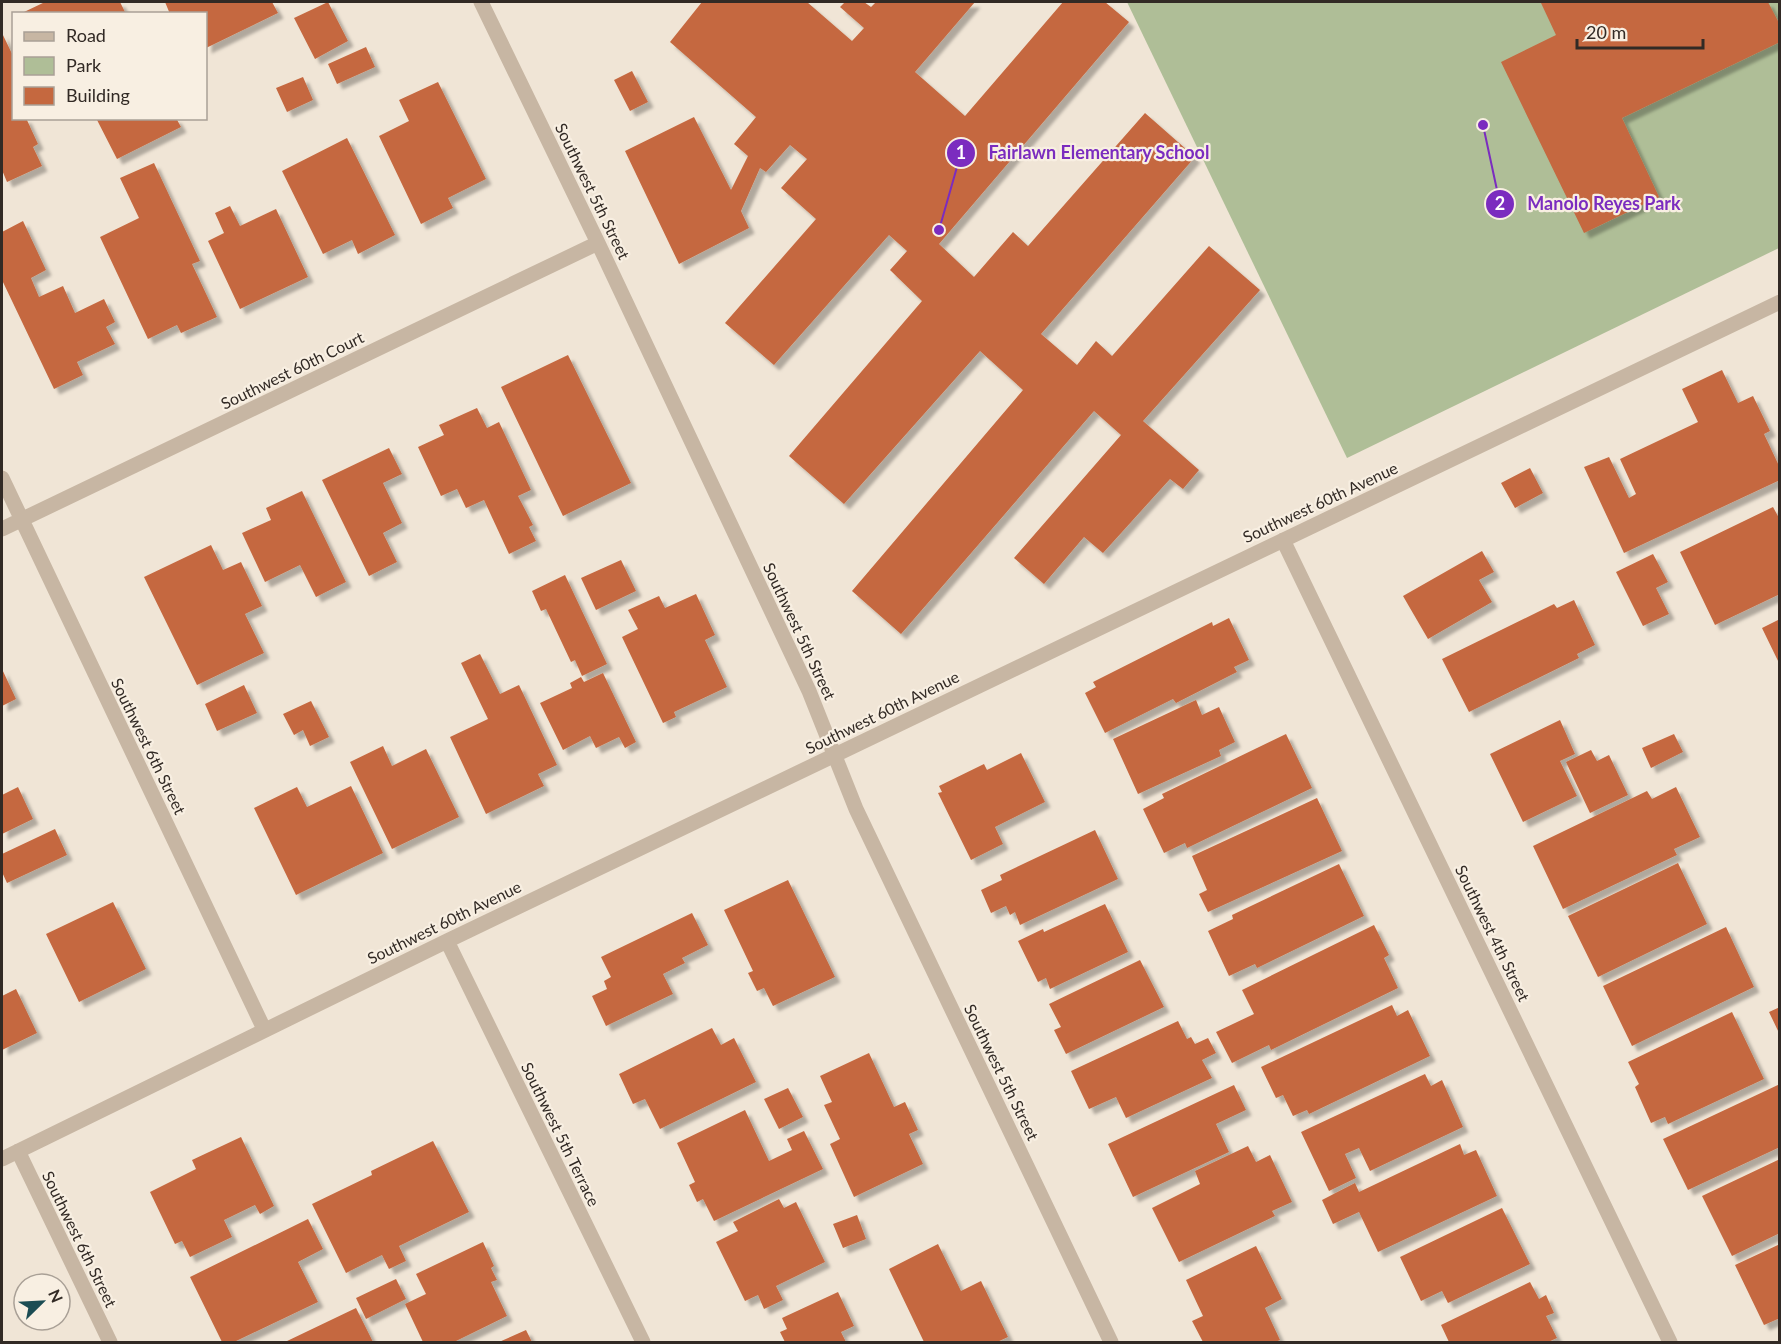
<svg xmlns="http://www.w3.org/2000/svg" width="1781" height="1344" font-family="Lato,sans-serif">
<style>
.green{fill:#afbe97}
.building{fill:#c5683f;filter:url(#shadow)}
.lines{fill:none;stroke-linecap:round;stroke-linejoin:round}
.minor{stroke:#c7b6a3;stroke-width:15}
.labels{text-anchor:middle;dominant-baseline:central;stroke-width:4.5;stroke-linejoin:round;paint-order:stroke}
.street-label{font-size:16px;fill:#322a25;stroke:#f8efe2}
.leader{fill:none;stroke:#7b2cbf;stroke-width:2}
.callout-dot{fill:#7b2cbf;stroke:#f8efe2;stroke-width:2}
.mark-label{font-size:18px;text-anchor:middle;font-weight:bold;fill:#fff}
.callout-label{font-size:18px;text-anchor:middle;font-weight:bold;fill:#7b2cbf;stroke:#f8efe2;stroke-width:4.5;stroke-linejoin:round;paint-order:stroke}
</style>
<defs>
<filter id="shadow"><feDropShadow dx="5.5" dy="5.5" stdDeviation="1.5" flood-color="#0004"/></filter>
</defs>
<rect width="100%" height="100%" fill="#f0e5d6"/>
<path class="green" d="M 1127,2 L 1779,2 L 1779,248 L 1347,458 Z"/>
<path class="building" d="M 45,2 L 120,2 L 126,14 L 25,14 L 24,12 Z
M 165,2 L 272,2 L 278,13 L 206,48 L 206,14 L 170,14 Z
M 328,2 L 348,41 L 315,59 L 294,18 Z
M 702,2 L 807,2 L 852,41 L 864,28 L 840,7 L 845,2 L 864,2 L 871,7 L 876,2 L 975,2 L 915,72 L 965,116 L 1063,2 L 1105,2 L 1129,22 L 939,244 L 974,277 L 1013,232 L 1028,246 L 1145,113 L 1195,157 L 1041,334 L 1077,365 L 1096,341 L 1112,356 L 1209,246 L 1260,290 L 1143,421 L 1199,470 L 1183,489 L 1170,479 L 1103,553 L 1084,537 L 1044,584 L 1014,558 L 1121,435 L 1094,411 L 901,634 L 852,591 L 1023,390 L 980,351 L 844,504 L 789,456 L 922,301 L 890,270 L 907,251 L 889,235 L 774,365 L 725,323 L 816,219 L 781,188 L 807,159 L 790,145 L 766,172 L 760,168 L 741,211 L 749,228 L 679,264 L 625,151 L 694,117 L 731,190 L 748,156 L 734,144 L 756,117 L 670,42 Z
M 1544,2 L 1768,2 L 1780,25 L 1780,42 L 1622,118 L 1659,197 L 1584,233 L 1501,62 L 1556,35 L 1541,3 Z
M 2,33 L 14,58 L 14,118 L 26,118 L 38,144 L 33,147 L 42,166 L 7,182 L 2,170 Z
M 366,47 L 375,67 L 337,84 L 328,64 Z
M 632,71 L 648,102 L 630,111 L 614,80 Z
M 303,77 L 313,100 L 287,112 L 276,88 Z
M 438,82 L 486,179 L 448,198 L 453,208 L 421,224 L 379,136 L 409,121 L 399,100 Z
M 96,118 L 176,118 L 181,127 L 117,159 Z
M 347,138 L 395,235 L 358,254 L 352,240 L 323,254 L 282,171 Z
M 154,163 L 200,261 L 192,264 L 217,317 L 181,333 L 177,325 L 148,339 L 100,237 L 139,218 L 120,178 Z
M 230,206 L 240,226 L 276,209 L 308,277 L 240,309 L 208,241 L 224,233 L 215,213 Z
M 23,221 L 46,270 L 31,278 L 39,297 L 63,286 L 75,313 L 104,299 L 115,322 L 106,327 L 115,344 L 77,362 L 83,375 L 54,389 L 2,280 L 2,232 Z
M 568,355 L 631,483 L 563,516 L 501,387 Z
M 1722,370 L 1738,403 L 1753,396 L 1770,431 L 1764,434 L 1780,468 L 1780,480 L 1624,553 L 1584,467 L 1609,457 L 1629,498 L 1636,494 L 1620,459 L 1698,422 L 1682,389 Z
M 477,408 L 487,428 L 499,422 L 531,490 L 518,496 L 533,525 L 529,527 L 536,541 L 509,554 L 484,500 L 466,508 L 457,489 L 441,496 L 418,447 L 444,435 L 439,425 Z
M 389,448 L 402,474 L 383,483 L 402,523 L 383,533 L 397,562 L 369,576 L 322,480 Z
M 1530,468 L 1543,493 L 1515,508 L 1501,483 Z
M 302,491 L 346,582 L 316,597 L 300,565 L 265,582 L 242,533 L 271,520 L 266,508 Z
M 1773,507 L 1780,520 L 1780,594 L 1715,625 L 1680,552 Z
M 211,545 L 223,570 L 241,562 L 262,606 L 245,614 L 264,653 L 197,685 L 144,577 Z
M 1482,551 L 1494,572 L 1479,580 L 1492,602 L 1428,639 L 1403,596 Z
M 1653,554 L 1668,582 L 1656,588 L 1669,614 L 1643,626 L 1616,572 Z
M 621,560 L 636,591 L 596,610 L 581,578 Z
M 565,575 L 607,664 L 582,676 L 575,660 L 571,662 L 546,609 L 541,611 L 532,591 Z
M 696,594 L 715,635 L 705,640 L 727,687 L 674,712 L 676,717 L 663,723 L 622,637 L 638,629 L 628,610 L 659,596 L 665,608 Z
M 1574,600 L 1595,645 L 1577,654 L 1579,658 L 1469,712 L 1442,659 L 1554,604 L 1557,608 Z
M 1229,618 L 1249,660 L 1234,667 L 1237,672 L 1176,703 L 1173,699 L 1105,733 L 1085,693 L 1096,687 L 1093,682 L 1212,622 L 1213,626 Z
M 1780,619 L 1780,665 L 1762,628 Z
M 480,654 L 500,694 L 519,685 L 557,765 L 538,774 L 544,786 L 486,814 L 450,737 L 488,719 L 461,663 Z
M 2,669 L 16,699 L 2,706 Z
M 603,673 L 636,742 L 625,748 L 619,737 L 596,748 L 590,736 L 563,750 L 540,703 L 572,688 L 570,683 L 581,677 L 584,682 Z
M 244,685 L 257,713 L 217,731 L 205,704 Z
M 1196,700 L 1202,715 L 1219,707 L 1235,742 L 1219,750 L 1221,756 L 1138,794 L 1113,739 Z
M 311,701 L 329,737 L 310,746 L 303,730 L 294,735 L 283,714 Z
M 1560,720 L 1575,754 L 1560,761 L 1577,796 L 1523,822 L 1490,754 Z
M 1286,734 L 1312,788 L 1187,848 L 1185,843 L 1164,853 L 1143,809 L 1164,798 L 1162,794 Z
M 1674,734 L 1683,752 L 1651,768 L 1642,748 Z
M 383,746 L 392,766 L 426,749 L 459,817 L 392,849 L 350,762 Z
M 1591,750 L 1597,761 L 1609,755 L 1628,795 L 1590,813 L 1566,762 Z
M 1021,753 L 1045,802 L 995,827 L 1003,844 L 971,860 L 938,793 L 942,792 L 939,786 L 984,764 L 987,770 Z
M 351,786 L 383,853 L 296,895 L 254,808 L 297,787 L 307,807 Z
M 18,787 L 33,819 L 2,834 L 2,795 Z
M 1676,787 L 1700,837 L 1674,849 L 1677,855 L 1563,909 L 1533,846 L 1647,791 L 1652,799 Z
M 1317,798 L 1342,851 L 1208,912 L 1199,894 L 1207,890 L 1192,856 Z
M 55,829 L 67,855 L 7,883 L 2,872 L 2,854 Z
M 1095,830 L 1118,879 L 1020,925 L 1015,912 L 1010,915 L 1006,906 L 991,913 L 981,890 L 1002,880 L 1000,875 Z
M 1678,863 L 1707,924 L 1598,977 L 1568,916 Z
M 1339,864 L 1364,916 L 1257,968 L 1255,964 L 1229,976 L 1208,931 L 1233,919 L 1232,915 Z
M 788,880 L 835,977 L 773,1006 L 764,988 L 757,991 L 748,973 L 753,971 L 724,910 Z
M 113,902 L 146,969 L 79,1002 L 46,934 Z
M 1105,904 L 1128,952 L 1050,989 L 1046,978 L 1038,982 L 1018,941 L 1043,929 L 1044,932 Z
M 692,913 L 708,945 L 682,958 L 685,963 L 663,974 L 673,994 L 606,1026 L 592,996 L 607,989 L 604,981 L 611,977 L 601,957 Z
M 1374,925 L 1389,955 L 1384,958 L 1398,988 L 1271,1050 L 1269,1045 L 1232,1063 L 1216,1032 L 1254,1014 L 1242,990 Z
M 1726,927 L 1754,987 L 1632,1046 L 1603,986 Z
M 1140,960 L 1164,1007 L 1066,1054 L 1054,1030 L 1061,1027 L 1049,1004 Z
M 16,989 L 37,1033 L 2,1050 L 2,996 Z
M 1392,1005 L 1397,1016 L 1408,1010 L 1430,1056 L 1309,1114 L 1307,1110 L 1293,1116 L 1283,1095 L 1276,1098 L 1261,1067 Z
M 1780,1007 L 1780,1035 L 1769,1012 Z
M 1732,1012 L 1764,1079 L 1668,1124 L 1665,1117 L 1651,1123 L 1635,1087 L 1639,1084 L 1628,1062 Z
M 1178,1021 L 1187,1039 L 1191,1037 L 1195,1044 L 1208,1038 L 1216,1053 L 1202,1060 L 1212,1078 L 1126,1118 L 1116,1097 L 1089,1109 L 1071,1071 Z
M 712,1028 L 721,1045 L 734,1038 L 756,1082 L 660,1129 L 645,1099 L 633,1104 L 619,1074 Z
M 869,1053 L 894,1107 L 905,1102 L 918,1130 L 909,1134 L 923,1164 L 854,1197 L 830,1144 L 840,1139 L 824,1105 L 832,1102 L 820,1076 Z
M 1425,1074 L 1431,1086 L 1442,1080 L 1463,1127 L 1370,1171 L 1359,1148 L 1345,1154 L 1356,1178 L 1329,1191 L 1301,1132 Z
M 1780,1084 L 1780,1147 L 1688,1190 L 1663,1139 Z
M 1234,1085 L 1246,1110 L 1216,1124 L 1229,1152 L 1133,1197 L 1108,1144 Z
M 788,1088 L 803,1117 L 779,1129 L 764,1099 Z
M 745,1110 L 769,1161 L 792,1150 L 787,1139 L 804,1131 L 823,1169 L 714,1221 L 703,1199 L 697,1202 L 689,1185 L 695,1182 L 677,1143 Z
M 241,1137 L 274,1206 L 260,1214 L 255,1205 L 224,1220 L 232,1237 L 190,1257 L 182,1241 L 175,1244 L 150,1192 L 196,1169 L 192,1160 Z
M 433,1141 L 469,1212 L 399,1246 L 406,1261 L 389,1269 L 382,1255 L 346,1273 L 312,1204 L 372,1175 L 371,1171 Z
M 1460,1144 L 1464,1155 L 1476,1150 L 1497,1196 L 1378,1252 L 1359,1212 L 1333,1224 L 1322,1200 L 1355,1183 L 1359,1192 Z
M 1248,1146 L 1256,1162 L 1270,1155 L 1292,1202 L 1272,1211 L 1275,1216 L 1179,1262 L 1152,1208 L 1200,1184 L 1195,1171 Z
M 1780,1159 L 1780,1233 L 1732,1256 L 1702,1196 Z
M 779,1199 L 784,1208 L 796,1202 L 825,1262 L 776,1286 L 783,1300 L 764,1309 L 758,1295 L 745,1301 L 716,1242 L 738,1231 L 733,1222 Z
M 1502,1208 L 1530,1264 L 1448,1303 L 1442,1291 L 1421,1301 L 1400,1257 Z
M 857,1215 L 866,1239 L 843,1248 L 833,1224 Z
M 308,1219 L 323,1249 L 298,1262 L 318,1302 L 234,1342 L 222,1342 L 190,1277 Z
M 483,1242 L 494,1266 L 491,1268 L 497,1280 L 491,1282 L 507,1316 L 454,1342 L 423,1342 L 405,1304 L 426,1294 L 416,1274 Z
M 938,1244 L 961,1291 L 981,1281 L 1008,1337 L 997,1342 L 924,1342 L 889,1269 Z
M 1780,1244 L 1780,1318 L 1764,1325 L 1735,1265 Z
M 1256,1246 L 1282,1299 L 1265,1308 L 1280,1340 L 1275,1342 L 1203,1342 L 1192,1321 L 1203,1316 L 1186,1280 Z
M 396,1279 L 406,1299 L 366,1319 L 356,1298 Z
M 1530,1282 L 1539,1299 L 1546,1295 L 1554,1313 L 1546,1316 L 1557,1338 L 1548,1342 L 1449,1342 L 1441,1325 Z
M 838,1292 L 854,1326 L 841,1332 L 846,1342 L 785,1342 L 780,1332 L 787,1329 L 782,1318 Z
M 356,1308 L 373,1342 L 285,1342 Z
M 526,1330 L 532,1342 L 499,1342 Z"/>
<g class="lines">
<path class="minor" d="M 481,2 L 598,243 L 809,691 L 856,809 L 1111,1342
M 2,478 L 264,1029
M 2,529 L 598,243
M 1283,540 L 1670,1342
M 447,941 L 643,1342
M 18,1151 L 110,1342
M 2,1159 L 447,941 L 1780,302"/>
</g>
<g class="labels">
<g class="street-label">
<text transform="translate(593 191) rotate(64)">Southwest 5th Street</text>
<text transform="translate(292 370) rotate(-26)">Southwest 60th Court</text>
<text transform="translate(1320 502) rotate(-25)">Southwest 60th Avenue</text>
<text transform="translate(800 631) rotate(65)">Southwest 5th Street</text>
<text transform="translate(882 712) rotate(-26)">Southwest 60th Avenue</text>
<text transform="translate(149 746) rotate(64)">Southwest 6th Street</text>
<text transform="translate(444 922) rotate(-26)">Southwest 60th Avenue</text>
<text transform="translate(1493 933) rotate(64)">Southwest 4th Street</text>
<text transform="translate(1002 1072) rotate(64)">Southwest 5th Street</text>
<text transform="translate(561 1134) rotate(64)">Southwest 5th Terrace</text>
<text transform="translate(80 1239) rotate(64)">Southwest 6th Street</text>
</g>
</g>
<path class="leader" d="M939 230L961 153M1483 125L1500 204"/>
<g class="callout-dot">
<circle cx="939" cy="230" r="6"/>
<circle cx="1483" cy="125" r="6"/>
<circle cx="961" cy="153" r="15"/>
<circle cx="1500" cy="204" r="15"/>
</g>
<g class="mark-label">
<text x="961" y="159">1</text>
<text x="1500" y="210">2</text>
</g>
<g class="callout-label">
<text x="1099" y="159">Fairlawn Elementary School</text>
<text x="1604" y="210">Manolo Reyes Park</text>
</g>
<rect width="1781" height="1344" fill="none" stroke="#322a25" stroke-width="6"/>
<rect x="12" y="12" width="195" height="108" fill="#f8efe2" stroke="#a9a096" stroke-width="1.5"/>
<rect x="24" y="32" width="30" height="9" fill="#c7b6a3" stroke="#a9a096" stroke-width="1.5"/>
<text x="66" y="42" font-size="18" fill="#322a25">Road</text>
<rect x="24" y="57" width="30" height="18" fill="#afbe97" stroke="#a9a096" stroke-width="1.5"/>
<text x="66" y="72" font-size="18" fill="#322a25">Park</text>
<rect x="24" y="87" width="30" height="18" fill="#c5683f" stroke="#a9a096" stroke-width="1.5"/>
<text x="66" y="102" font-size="18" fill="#322a25">Building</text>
<g transform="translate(42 1302) rotate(66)"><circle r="28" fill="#f8efe2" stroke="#a9a096" stroke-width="1.5"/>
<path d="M0-4.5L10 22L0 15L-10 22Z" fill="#1b4c53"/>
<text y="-9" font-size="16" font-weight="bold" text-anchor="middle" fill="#322a25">N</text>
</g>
<path d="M1577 39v9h126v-9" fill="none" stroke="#322a25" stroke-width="3"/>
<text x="1586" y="39" font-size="18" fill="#322a25" stroke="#f8efe2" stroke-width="4.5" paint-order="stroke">20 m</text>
</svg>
